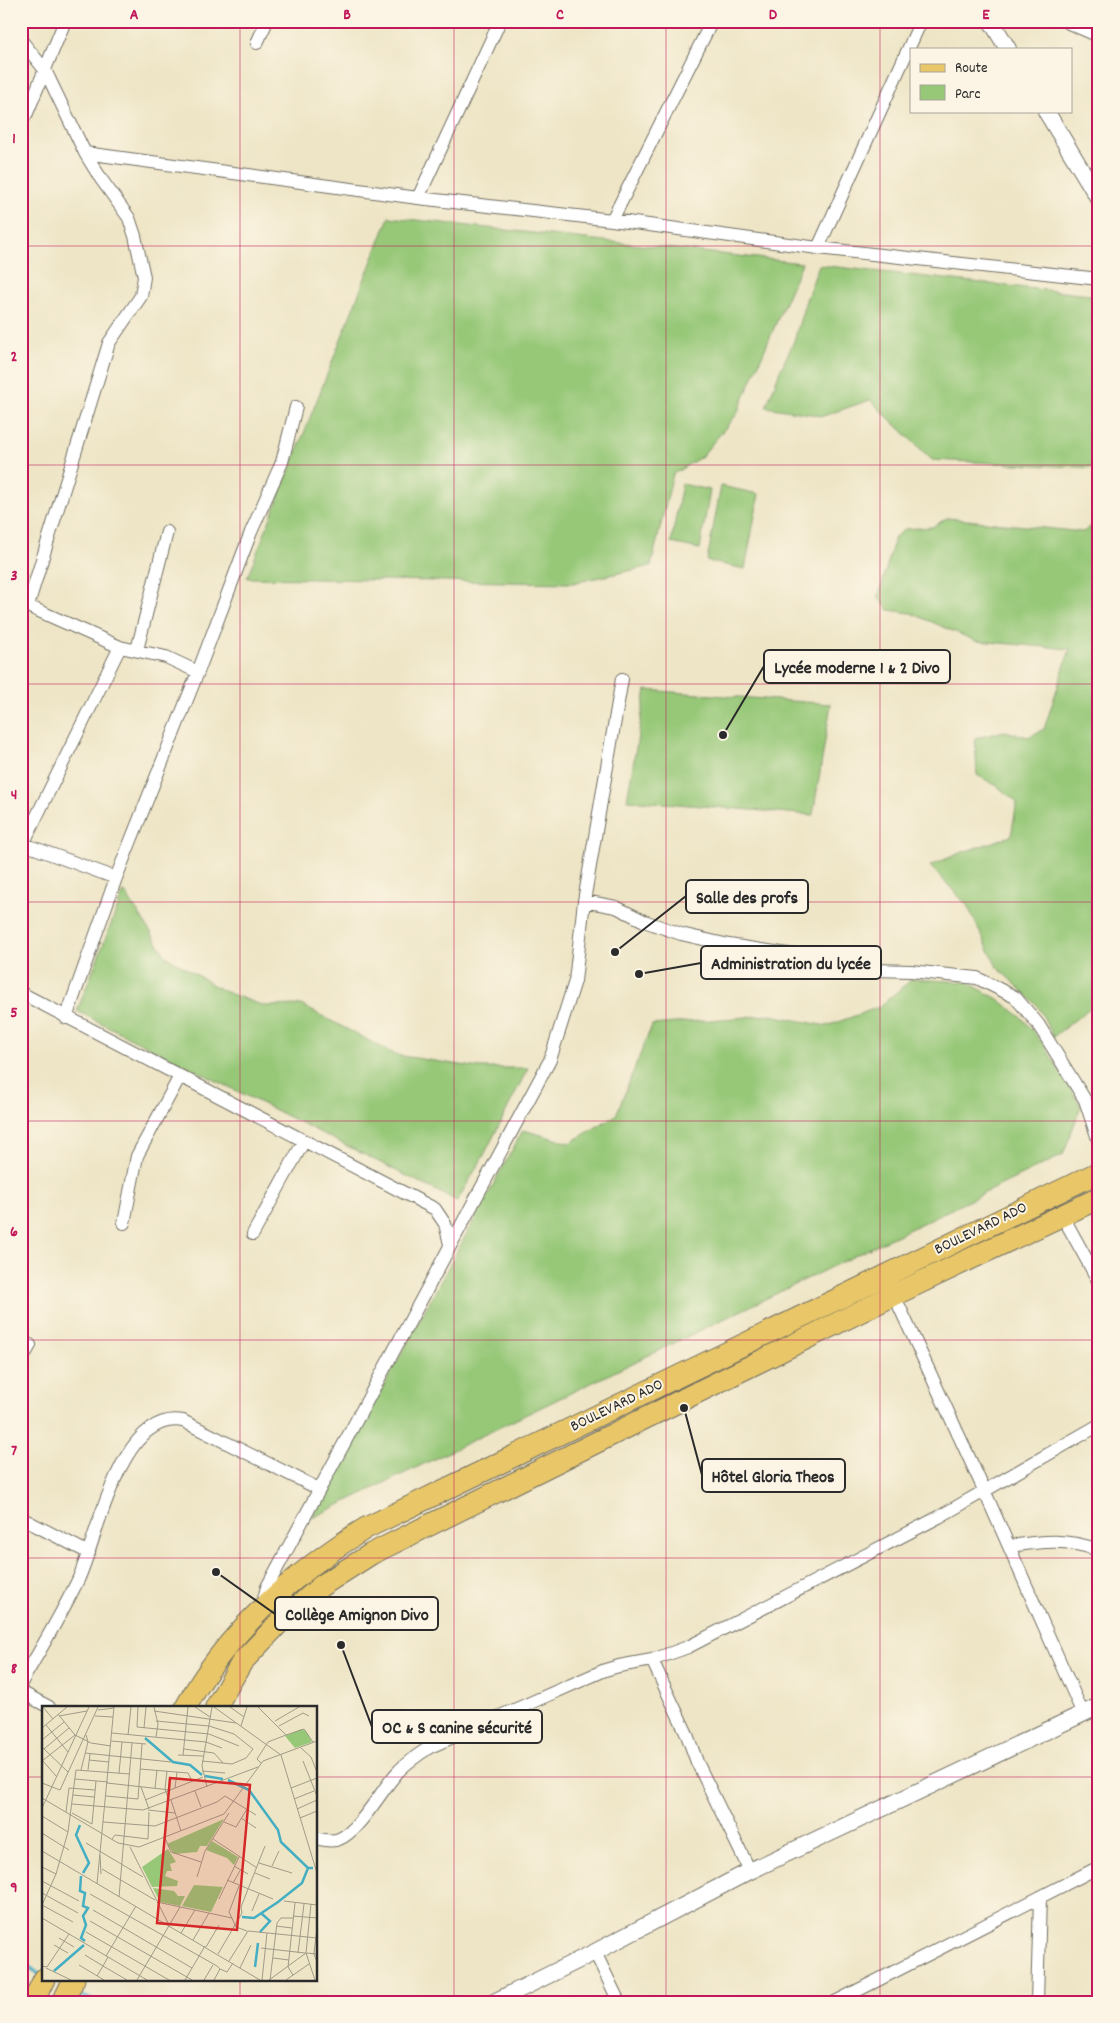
<svg xmlns="http://www.w3.org/2000/svg" width="1120" height="2023" font-family="Dekko,sans-serif">
<style>
.green{fill:#97c878;stroke:#617a52}
.lines{fill:none;stroke-linecap:round;stroke-linejoin:round}
.stream{stroke:#44aec3;stroke-width:4}
.minor-casing{stroke:#6f6c61;stroke-width:14}
.tertiary-casing{stroke:#6f6c61;stroke-width:18}
.primary-casing{stroke:#6f6c61;stroke-width:23}
.minor{stroke:#fff;stroke-width:12}
.tertiary{stroke:#fff;stroke-width:16}
.primary{stroke:#e9c769;stroke-width:21}
.grid{fill:none;stroke:#c2185b;stroke-width:1;stroke-opacity:0.55}
.labels{text-anchor:middle;dominant-baseline:central;stroke-width:4;stroke-linejoin:round;paint-order:stroke}
.street-label{font-size:16px;fill:#2b2b2b;stroke:#fcf5e5}
.inset-river{fill:none;stroke:#44aec3;stroke-width:2.5}
.inset-road{fill:none;stroke:#a09b88;stroke-width:1}
.view{fill:#d62828;fill-opacity:0.15;stroke:#d62828;stroke-width:2.5}
.inset-edge{fill:none;stroke:#2b2b2b;stroke-width:2.5}
.leader{fill:none;stroke:#2b2b2b;stroke-width:2}
.callout-dot{fill:#2b2b2b;stroke:#fcf5e5;stroke-width:2}
.callout{fill:#fcf5e5;stroke:#2b2b2b;stroke-width:2}
.callout-label{font-size:18px;text-anchor:middle;font-weight:bold;fill:#2b2b2b}
.neatline{fill:none;stroke:#c2185b;stroke-width:2}
.grid-label{font-size:16px;text-anchor:middle;font-weight:bold;fill:#c2185b}
</style>
<rect width="100%" height="100%" fill="#fcf5e5"/>
<filter id="ink" filterUnits="userSpaceOnUse"><feTurbulence type="fractalNoise" baseFrequency=".02" numOctaves="2"/><feDisplacementMap in="SourceGraphic" scale="10" xChannelSelector="R" yChannelSelector="G"/><feConvolveMatrix kernelMatrix="1 2 1 2 8 2 1 2 1" color-interpolation-filters="sRGB"/></filter>
<filter id="wash" filterUnits="userSpaceOnUse"><feTurbulence type="fractalNoise" baseFrequency=".0096" numOctaves="4" result="noise"/><feDisplacementMap in="SourceGraphic" scale="20" xChannelSelector="R" yChannelSelector="G"/><feGaussianBlur stdDeviation="1.12" result="paint"/><feColorMatrix in="noise" values="0 0 0 0 0 0 0 0 0 0 0 0 0 0 0 0 0 1.4 0 .05"/><feComposite in="paint" operator="in"/></filter>
<g filter="url(#wash)">
<rect width="100%" height="100%" fill="#eee5c6"/>
<path class="green" d="M 389,217 L 802,263 L 737,414 L 701,457 L 673,474 L 651,566 L 573,583 L 247,578 Z
M 819,265 L 1099,296 L 1099,468 L 932,460 L 870,400 L 823,416 L 766,407 L 780,371 L 794,341 L 806,300 Z
M 682,484 L 710,490 L 700,549 L 671,543 Z
M 721,486 L 759,494 L 745,569 L 707,561 Z
M 947,518 L 1083,532 L 1099,521 L 1099,1001 L 1053,1037 L 1038,1006 L 997,967 L 967,905 L 930,866 L 960,853 L 1011,836 L 1017,802 L 997,786 L 977,775 L 975,738 L 1005,731 L 1028,737 L 1044,729 L 1070,649 L 976,641 L 911,613 L 889,610 L 878,598 L 895,537 L 905,529 L 932,527 Z
M 646,690 L 831,704 L 813,815 L 627,800 Z
M 124,891 L 166,956 L 223,991 L 264,1006 L 301,1005 L 396,1055 L 480,1068 L 528,1068 L 483,1157 L 457,1201 L 77,1011 Z
M 912,979 L 967,982 L 998,999 L 1023,1019 L 1044,1045 L 1081,1106 L 1063,1155 L 312,1518 L 523,1130 L 570,1143 L 616,1115 L 652,1025 L 770,1015 L 827,1026 L 879,1007 Z"/>
<g class="lines">
<path class="stream" d="M 21,1965 L 29,1967 L 40,1975
M 75,1993 L 97,2002"/>
</g>
</g>
<g filter="url(#ink)">
<g class="lines">
<defs>
<path id="minor" d="M 21,40 L 45,70 L 85,153 L 101,179 L 129,218 L 135,236 L 144,277 L 141,296 L 109,343 L 28,605
M 257,43 L 267,21
M 21,122 L 27,113 L 65,21
M 85,153 L 418,198 L 612,220 L 818,248 L 1099,279
M 418,198 L 500,21
M 612,220 L 712,21
M 818,248 L 921,21
M 21,603 L 120,647 L 166,657 L 198,672
M 137,650 L 167,532
M 21,843 L 116,878
M 23,844 L 120,647
M 584,901 L 616,907 L 644,921 L 681,934 L 729,945 L 821,959 L 874,970 L 911,971 L 977,978 L 1015,997 L 1038,1024 L 1085,1100 L 1099,1142
M 21,993 L 435,1209 L 445,1224 L 450,1244
M 66,1018 L 116,878 L 198,672 L 251,532 L 282,462 L 296,407
M 1062,1215 L 1099,1282
M 124,1223 L 137,1156 L 180,1076
M 253,1234 L 304,1141
M 894,1295 L 984,1490 L 1083,1714
M 21,1361 L 30,1345
M 21,1518 L 89,1553
M 1009,1546 C 1045,1541 1064,1538 1099,1550
M 262,1606 L 267,1587 L 550,1060 L 575,981 L 584,901 L 622,679
M 652,1660 L 686,1732 L 697,1762 L 750,1871
M 21,1683 C 41,1649 61,1615 78,1580 C 98,1537 120,1410 183,1421 L 319,1489
M 21,1692 L 49,1707
M 316,1838 C 323,1840 332,1842 339,1839 C 359,1831 381,1791 396,1774 C 405,1763 418,1755 430,1747 L 605,1670 L 619,1666 L 652,1660 L 688,1647 L 939,1517 L 1099,1425
M 595,1952 L 619,2002
M 835,2002 L 1099,1867
M 1037,2002 L 1040,1897"/>
<path id="tertiary" d="M 991,21 L 1008,49
M 1069,21 L 1099,34
M 1046,111 L 1099,199
M 494,2002 L 595,1952 L 750,1871 L 1099,1706"/>
<path id="primary" d="M 186,1707 C 225,1634 296,1571 366,1528 L 1099,1172
M 216,1707 L 242,1662 L 277,1625 L 321,1586 L 371,1554 L 894,1295 L 1099,1198
M 33,2002 L 44,1979
M 63,2002 L 74,1979"/>
</defs>
<use href="#minor" class="minor-casing"/>
<use href="#tertiary" class="tertiary-casing"/>
<use href="#primary" class="primary-casing"/>
<use href="#minor" class="minor"/>
<use href="#tertiary" class="tertiary"/>
<use href="#primary" class="primary"/>
</g>
</g>
<path class="grid" d="M 240,21 L 240,1707M 454,21 L 454,2002M 666,21 L 666,2002M 880,21 L 880,2002M 21,246 L 1099,246M 21,465 L 1099,465M 21,684 L 1099,684M 21,902 L 1099,902M 21,1121 L 1099,1121M 21,1340 L 1099,1340M 21,1558 L 1099,1558M 21,1777 L 44,1777M 316,1777 L 1099,1777M 240,1979 L 240,2002"/>
<g class="labels">
<g class="street-label">
<text transform="translate(981 1229) rotate(-26)">BOULEVARD ADO</text>
<text transform="translate(617 1406) rotate(-26)">BOULEVARD ADO</text>
</g>
</g>
<g transform="translate(42 1706)">
<rect width="275" height="275" fill="#eee5c6"/>
<path d="M 259,23 L 264,25 L 270,36 L 253,42 L 243,30 ZM 182,113 L 165,140 L 158,140 L 155,146 L 132,148 L 125,138 ZM 170,135 L 196,151 L 192,159 L 185,152 L 164,144 ZM 126,143 L 134,156 L 128,158 L 130,165 L 125,165 L 123,170 L 136,175 L 135,180 L 110,181 L 100,161 ZM 152,179 L 181,181 L 169,206 L 140,200 ZM 111,182 L 132,185 L 136,190 L 143,190 L 138,200 L 118,196 Z" fill="#97c878"/>
<path class="inset-river" d="M 103,32 L 131,56 L 148,59 L 160,69M 163,70 L 181,73M 186,74 L 207,84 L 236,124 L 239,136 L 266,162 L 271,162M 38,119 L 34,129 L 47,157 L 41,167M 39,170 L 38,185 L 43,187 L 41,200 L 46,202 L 41,210 L 44,219 L 39,232 L 43,235M 200,211 L 212,212 L 236,196 L 260,177 L 266,162M 218,226 L 228,215 L 219,207M 213,261 L 216,237M 12,265 L 42,239"/>
<path class="inset-road" d="M 1,1 L 11,13M 96,1 L 95,21 L 167,28 L 197,40M 112,1 L 116,18 L 114,31M 153,1 L 168,11M 172,1 L 239,49 L 275,167M 188,1 L 202,11M 216,1 L 244,29M 56,4 L 72,2M 112,5 L 194,17M 16,8 L 33,29 L 49,37 L 69,40M 17,10 L 45,5M 53,10 L 71,11M 114,15 L 167,20 L 192,28 L 211,43 L 204,52 L 190,58 L 160,55M 233,15 L 257,1M 4,19 L 26,46M 199,20 L 205,1M 237,20 L 261,7 L 267,10M 0,22 L 25,1M 102,22 L 104,1M 70,27 L 164,36 L 180,42M 86,29 L 89,1M 0,34 L 22,16M 69,35 L 104,38M 0,41 L 26,66M 259,42 L 269,51 L 275,66M 2,43 L 27,22M 142,43 L 172,47 L 181,57M 43,47 L 129,56M 136,49 L 161,50M 141,49 L 146,1M 0,54 L 15,71M 47,54 L 67,56M 0,55 L 33,29M 261,55 L 275,90M 219,57 L 215,53 L 226,36 L 244,29 L 262,23 L 271,36M 98,63 L 146,67 L 150,75M 39,64 L 46,36 L 44,29M 46,64 L 48,48M 125,65 L 123,83 L 127,95M 160,65 L 183,67M 77,67 L 80,36M 33,73 L 66,76M 0,77 L 18,84 L 56,1M 65,77 L 128,84M 99,81 L 107,103M 165,81 L 160,60 L 170,1M 113,82 L 115,64M 133,82 L 135,66M 249,82 L 275,72M 153,85 L 159,101M 31,89 L 52,91M 64,90 L 96,93 L 100,38M 0,92 L 76,137 L 97,141 L 182,108 L 221,55 L 275,35M 252,93 L 272,85M 103,94 L 161,71M 129,94 L 139,125M 30,98 L 101,104 L 216,61M 0,102 L 47,1M 255,103 L 275,94M 106,104 L 133,107M 24,106 L 27,82 L 53,84M 30,107 L 50,118 L 54,75M 0,110 L 26,126M 199,112 L 214,122M 258,112 L 275,105M 61,116 L 113,120 L 175,96 L 183,90 L 214,109M 182,116 L 194,121 L 205,103M 0,127 L 27,144M 123,132 L 129,146 L 159,156M 70,133 L 73,129 L 106,133M 106,133 L 107,106M 171,133 L 215,162M 44,137 L 101,171M 88,141 L 127,219M 0,145 L 218,274M 58,149 L 59,168M 217,157 L 250,167M 192,160 L 206,168M 230,160 L 237,145M 0,161 L 14,168M 60,163 L 113,194M 213,167 L 228,173M 155,171 L 163,145 L 187,107M 185,174 L 231,193M 0,175 L 37,195M 191,177 L 199,163M 55,178 L 72,1M 197,180 L 187,206 L 194,221 L 205,225M 0,187 L 36,207M 48,188 L 175,260 L 178,263 L 172,274M 77,191 L 90,37M 177,193 L 197,151M 242,195 L 275,199M 115,196 L 190,212M 269,198 L 264,247 L 273,274M 0,199 L 14,168 L 26,126 L 34,64 L 88,68M 0,199 L 31,216M 51,204 L 150,262M 210,205 L 217,188M 251,210 L 275,212M 0,212 L 105,274M 48,215 L 150,274M 234,220 L 250,222M 275,221 L 272,248 L 275,256M 44,226 L 127,274M 139,227 L 153,204M 17,232 L 32,241M 151,234 L 167,207M 12,239 L 26,247M 164,241 L 177,219M 219,242 L 263,247M 256,247 L 262,198M 176,248 L 200,207 L 199,201 L 223,140M 43,249 L 61,260 L 55,270M 64,250 L 94,200M 66,251 L 61,260 L 85,274M 231,252 L 247,254M 187,255 L 206,225 L 275,232M 37,259 L 62,274M 0,260 L 5,261 L 27,228M 4,262 L 29,274M 198,262 L 209,239M 178,263 L 185,266 L 191,257M 251,269 L 246,261 L 253,197M 95,274 L 138,201M 143,274 L 163,240M 162,274 L 171,259M 220,274 L 225,227M 227,274 L 264,247 L 275,248M 228,274 L 235,217 L 239,212 L 251,212M 244,274 L 267,258"/>
<path class="view" d="M 128,72 L 208,79 L 195,224 L 115,217 Z"/>
<rect width="275" height="275" class="inset-edge"/>
</g>
<path class="leader" d="M723 735L764 666M615 952L686 896M639 974L701 963M684 1408L702 1475M216 1572L275 1614M341 1645L372 1727"/>
<g class="callout-dot">
<circle cx="723" cy="735" r="5"/>
<circle cx="615" cy="952" r="5"/>
<circle cx="639" cy="974" r="5"/>
<circle cx="684" cy="1408" r="5"/>
<circle cx="216" cy="1572" r="5"/>
<circle cx="341" cy="1645" r="5"/>
</g>
<g class="callout">
<rect x="764" y="650" width="186" height="33" rx="5"/>
<rect x="686" y="880" width="122" height="33" rx="5"/>
<rect x="701" y="946" width="180" height="33" rx="5"/>
<rect x="702" y="1459" width="143" height="33" rx="5"/>
<rect x="275" y="1597" width="163" height="33" rx="5"/>
<rect x="372" y="1710" width="170" height="33" rx="5"/>
</g>
<g class="callout-label">
<text x="857" y="673">Lycée moderne 1 &amp; 2 Divo</text>
<text x="747" y="903">Salle des profs</text>
<text x="791" y="969">Administration du lycée</text>
<text x="773" y="1482">Hôtel Gloria Theos</text>
<text x="357" y="1620">Collège Amignon Divo</text>
<text x="457" y="1733">OC &amp; S canine sécurité</text>
</g>
<rect width="1120" height="2023" fill="none" stroke="#fcf5e5" stroke-width="55"/>
<rect x="910" y="48" width="162" height="65" fill="#fcf5e5" stroke="#a8a49b"/>
<rect x="920" y="64" width="25" height="8" fill="#e9c769" stroke="#a8a49b"/>
<text x="955" y="72" font-size="15" fill="#2b2b2b">Route</text>
<rect x="920" y="85" width="25" height="15" fill="#97c878" stroke="#a8a49b"/>
<text x="955" y="98" font-size="15" fill="#2b2b2b">Parc</text>
<rect x="28" y="28" width="1064" height="1968" class="neatline"/>
<g class="grid-label">
<text x="134" y="19">A</text>
<text x="347" y="19">B</text>
<text x="560" y="19">C</text>
<text x="773" y="19">D</text>
<text x="986" y="19">E</text>
<text x="14" y="143">1</text>
<text x="14" y="361">2</text>
<text x="14" y="580">3</text>
<text x="14" y="799">4</text>
<text x="14" y="1017">5</text>
<text x="14" y="1236">6</text>
<text x="14" y="1455">7</text>
<text x="14" y="1673">8</text>
<text x="14" y="1892">9</text>
</g>
</svg>
